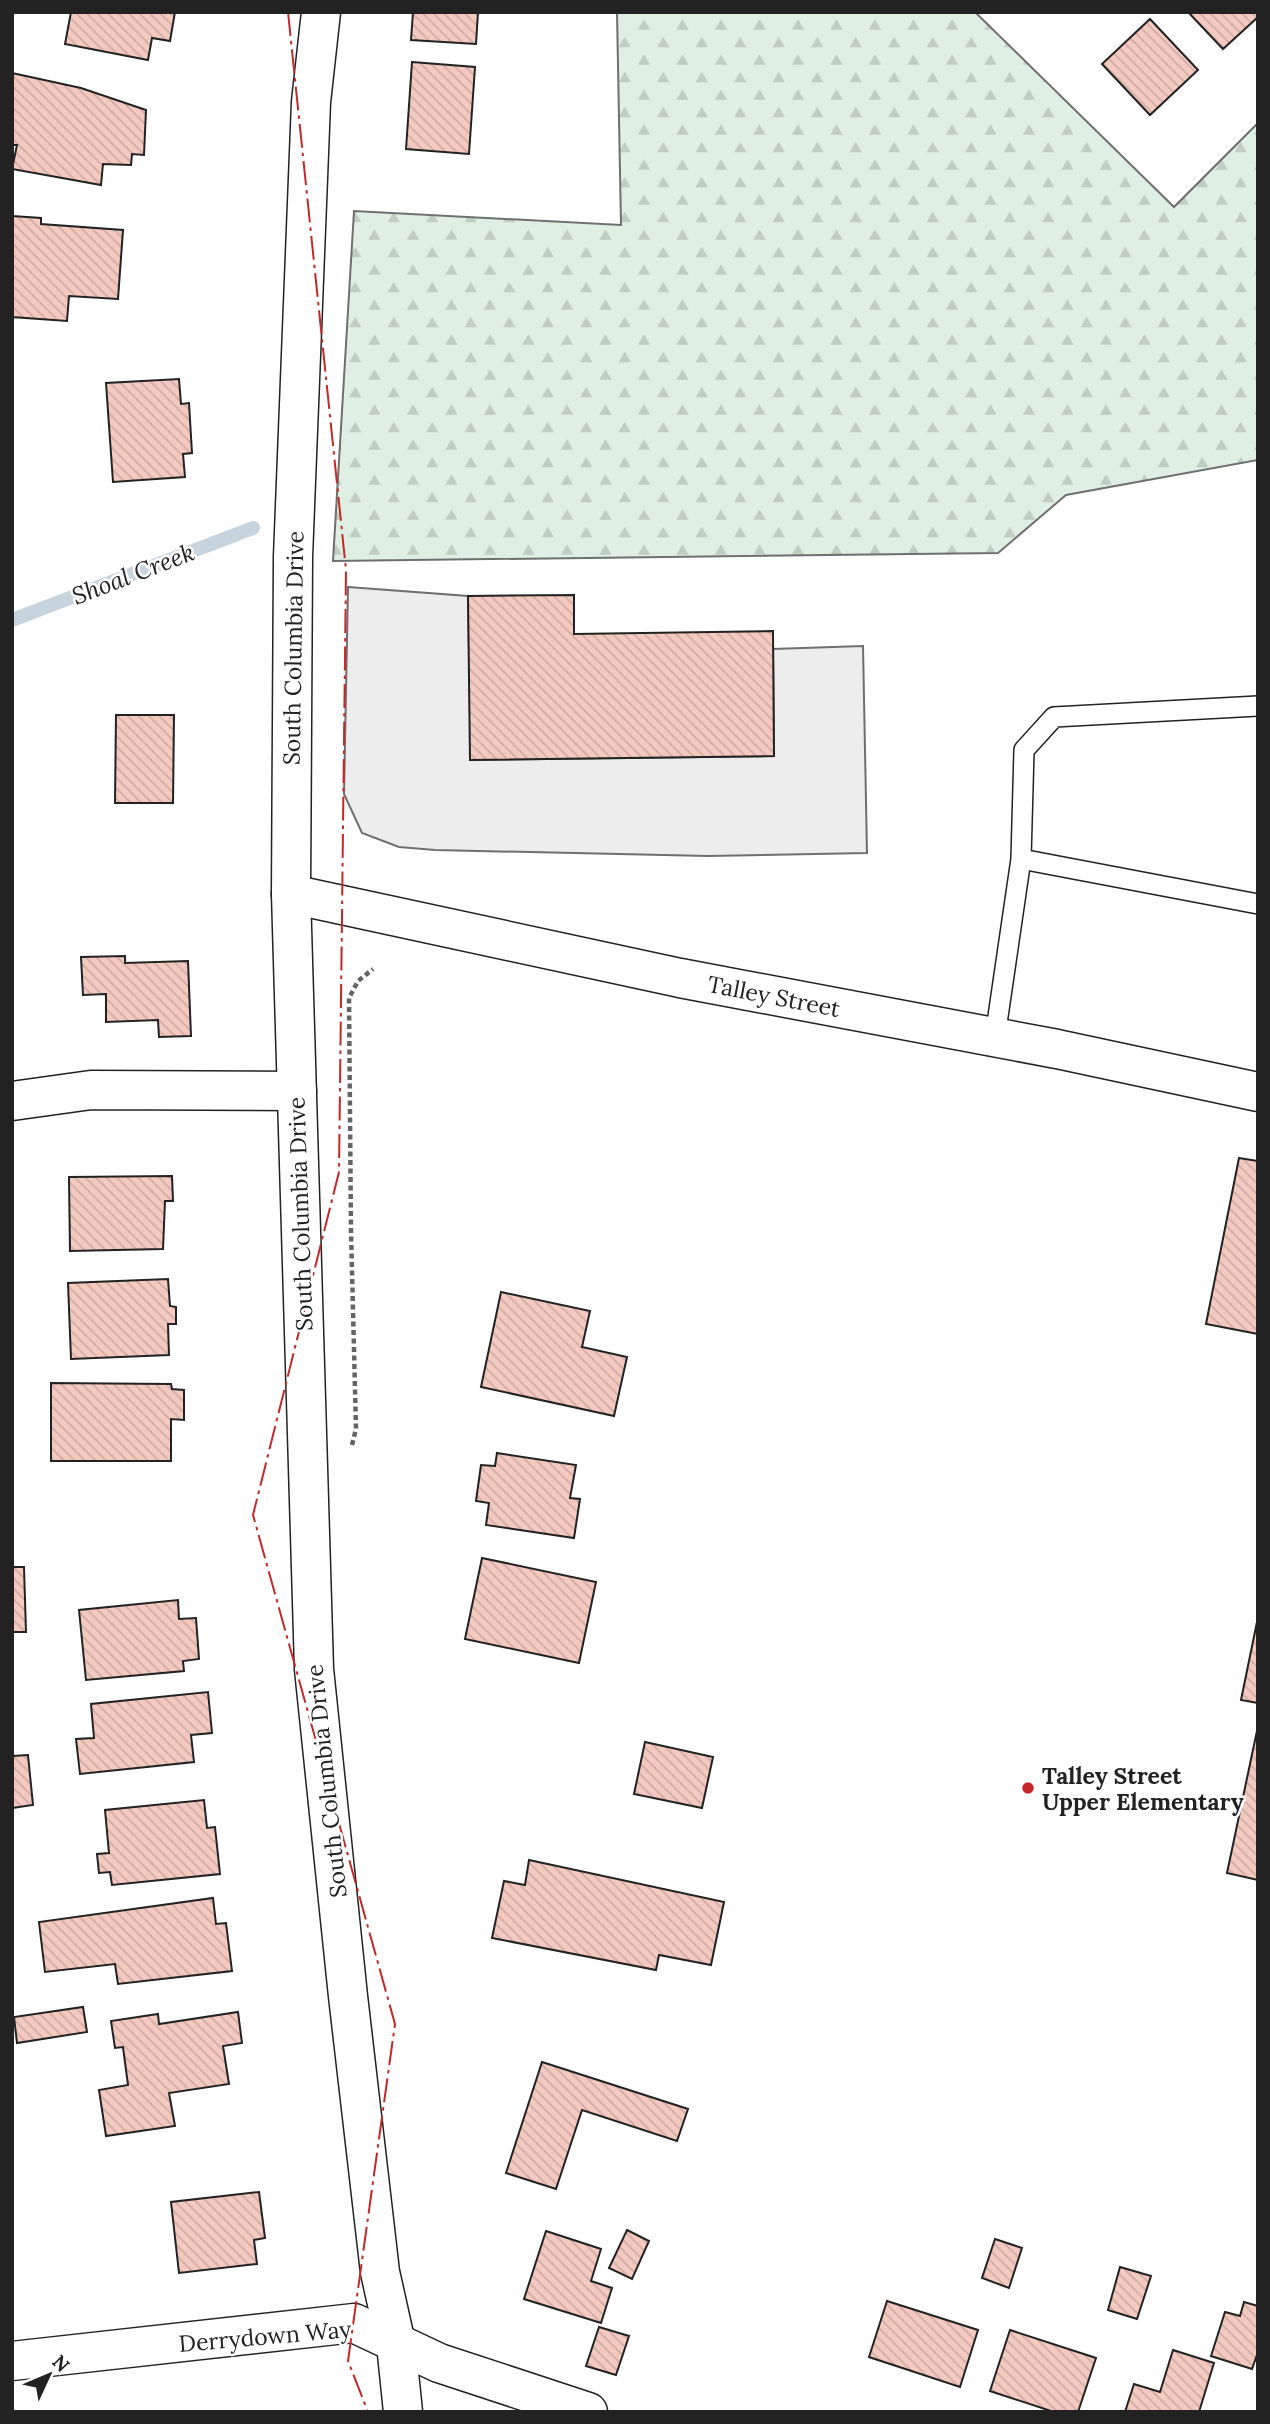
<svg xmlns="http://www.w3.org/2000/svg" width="1270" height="2424" font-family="Lora,serif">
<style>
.forest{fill:url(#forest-firs);stroke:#6f6f6f;stroke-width:2}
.parking{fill:#ededed;stroke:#6f6f6f;stroke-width:2}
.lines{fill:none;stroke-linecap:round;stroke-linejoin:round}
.stream{stroke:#c7d3dd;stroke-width:14}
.building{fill:url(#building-back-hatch);stroke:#222;stroke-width:2}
.lane-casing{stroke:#222;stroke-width:22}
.street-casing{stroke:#222;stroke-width:41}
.secondary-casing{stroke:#222;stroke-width:41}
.path{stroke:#646464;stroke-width:4.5;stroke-dasharray:5 3.5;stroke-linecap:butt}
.lane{stroke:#fff;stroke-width:19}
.street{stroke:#fff;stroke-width:38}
.secondary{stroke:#fff;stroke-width:38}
.power{stroke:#c62828;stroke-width:2;stroke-dasharray:24 5 3.5 5;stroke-linecap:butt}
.poi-dot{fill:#c62828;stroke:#fff;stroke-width:2.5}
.labels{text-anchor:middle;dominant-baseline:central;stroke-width:5;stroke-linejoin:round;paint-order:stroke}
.street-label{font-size:23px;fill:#222;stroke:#fff}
.poi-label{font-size:23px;font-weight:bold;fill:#222;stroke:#fff;text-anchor:start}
.water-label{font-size:24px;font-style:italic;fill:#222;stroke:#fff}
</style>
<defs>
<pattern id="forest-firs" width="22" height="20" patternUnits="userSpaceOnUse" patternTransform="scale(1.75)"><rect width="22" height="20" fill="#e0efe3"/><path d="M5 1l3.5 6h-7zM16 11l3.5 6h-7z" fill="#c0cdc2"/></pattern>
<pattern id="building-back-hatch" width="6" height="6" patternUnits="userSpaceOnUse" patternTransform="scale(1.75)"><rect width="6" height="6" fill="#f3c9c0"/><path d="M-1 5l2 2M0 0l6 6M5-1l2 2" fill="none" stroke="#d0aca5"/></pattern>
</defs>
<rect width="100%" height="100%" fill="#fff"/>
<path class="forest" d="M 617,12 L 975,12 L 1174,207 L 1258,123 L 1258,460 L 1066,495 L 998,553 L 333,561 L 354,211 L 621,225 Z"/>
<path class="parking" d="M 348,587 L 468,596 L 471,760 L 774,756 L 773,649 L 863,646 L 867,853 L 708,856 L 435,850 L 399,847 L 362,833 L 344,794 Z"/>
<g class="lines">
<path class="stream" d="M 12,620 L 253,528"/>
</g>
<path class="building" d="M 71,12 L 175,12 L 170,41 L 152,38 L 148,60 L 65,44 Z
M 413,12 L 478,12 L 476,44 L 411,40 Z
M 1188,12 L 1258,12 L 1258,17 L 1223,49 Z
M 1150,19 L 1198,70 L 1150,115 L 1102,64 Z
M 412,62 L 475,67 L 469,154 L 406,149 Z
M 12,73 L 81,88 L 146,110 L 144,155 L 132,154 L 131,165 L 103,164 L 101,185 L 12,169 L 17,145 L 12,145 Z
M 12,216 L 41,218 L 41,224 L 123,230 L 118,299 L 69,296 L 67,321 L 12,317 Z
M 179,379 L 181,404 L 189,403 L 192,453 L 183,454 L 185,477 L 113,482 L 106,383 Z
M 574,595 L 574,634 L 773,631 L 774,756 L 470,760 L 468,596 Z
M 116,715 L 174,715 L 173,803 L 115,803 Z
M 125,956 L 125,963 L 188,961 L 191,1036 L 159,1037 L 158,1020 L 106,1022 L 106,994 L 83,995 L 81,957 Z
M 1239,1158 L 1258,1161 L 1258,1334 L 1206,1324 Z
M 172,1176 L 173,1201 L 165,1201 L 163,1249 L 70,1251 L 69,1177 Z
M 168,1279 L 170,1306 L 176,1307 L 176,1324 L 168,1324 L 169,1355 L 71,1359 L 68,1283 Z
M 501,1292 L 590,1311 L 582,1347 L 627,1357 L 614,1416 L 481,1387 Z
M 51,1383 L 171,1384 L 172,1389 L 184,1390 L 184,1420 L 171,1419 L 171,1461 L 51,1461 Z
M 497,1453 L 576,1465 L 570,1498 L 580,1499 L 574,1538 L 486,1525 L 489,1503 L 476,1501 L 481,1465 L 495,1466 Z
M 482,1558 L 596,1582 L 579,1663 L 465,1639 Z
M 12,1567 L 24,1567 L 26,1632 L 12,1632 Z
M 178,1600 L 179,1619 L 196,1618 L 199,1659 L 183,1661 L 184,1671 L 86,1680 L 79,1610 Z
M 1258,1617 L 1258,1703 L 1241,1700 Z
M 208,1692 L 212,1733 L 191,1735 L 194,1762 L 80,1774 L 76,1739 L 94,1738 L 91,1704 Z
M 1258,1726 L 1258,1880 L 1227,1873 Z
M 645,1742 L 713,1757 L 702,1808 L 634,1794 Z
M 28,1755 L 33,1805 L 12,1808 L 12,1756 Z
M 204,1800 L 207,1828 L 215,1827 L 220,1874 L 112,1885 L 110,1872 L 99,1873 L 97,1854 L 109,1853 L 105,1810 Z
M 529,1860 L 724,1902 L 711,1965 L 659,1955 L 656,1970 L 492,1938 L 504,1881 L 525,1885 Z
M 213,1898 L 216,1924 L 226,1923 L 232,1971 L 118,1984 L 115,1964 L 45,1972 L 39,1922 Z
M 83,2007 L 87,2032 L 17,2043 L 14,2017 Z
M 238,2012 L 242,2043 L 223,2046 L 229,2084 L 169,2093 L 175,2126 L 106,2136 L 99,2090 L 128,2085 L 123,2047 L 115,2048 L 111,2021 L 158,2014 L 159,2024 Z
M 542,2062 L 688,2109 L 677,2141 L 582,2110 L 556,2189 L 506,2173 Z
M 259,2192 L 265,2238 L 254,2240 L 257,2264 L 179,2273 L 171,2202 Z
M 627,2230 L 649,2241 L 632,2279 L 609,2268 Z
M 546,2231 L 601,2249 L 591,2281 L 612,2288 L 601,2323 L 524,2299 Z
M 995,2239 L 1022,2248 L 1009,2288 L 982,2278 Z
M 1120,2267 L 1151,2276 L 1137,2319 L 1108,2310 Z
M 887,2301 L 978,2330 L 960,2387 L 869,2357 Z
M 1244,2302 L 1258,2306 L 1258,2352 L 1252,2369 L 1211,2356 L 1225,2312 L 1240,2316 Z
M 599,2327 L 629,2336 L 616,2375 L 586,2366 Z
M 1010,2330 L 1096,2358 L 1078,2412 L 1054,2412 L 990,2391 Z
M 1173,2350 L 1214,2363 L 1199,2412 L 1125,2412 L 1134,2384 L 1160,2392 Z"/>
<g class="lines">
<defs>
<path id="lane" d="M 1021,859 L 1258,904
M 995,1037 L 1021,859 L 1024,750 L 1054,717 L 1258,706"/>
<path id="street" d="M 291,894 L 680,978 L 1057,1049 L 1258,1092
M 12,1101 L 91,1090 L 297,1091
M 12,2361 L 354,2323 L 439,2363 L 588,2412"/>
<path id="secondary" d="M 321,12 L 311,102 L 293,557 L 291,894 L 314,1669 L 348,1996 L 380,2272 L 396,2344 L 403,2412"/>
</defs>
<use href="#lane" class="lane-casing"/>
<use href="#street" class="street-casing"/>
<use href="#secondary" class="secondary-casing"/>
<path class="path" d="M 352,1445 L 356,1429 L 351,1231 L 349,998 L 358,981 L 373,969"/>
<use href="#lane" class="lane"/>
<use href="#street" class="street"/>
<use href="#secondary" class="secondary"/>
<path class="power" d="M 288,12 L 346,570 L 339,1172 L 253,1515 L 395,2024 L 348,2361 L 368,2412"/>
</g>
<circle class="poi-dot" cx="1028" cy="1788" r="7"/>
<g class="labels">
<g class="street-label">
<text transform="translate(293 648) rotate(-89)">South Columbia Drive</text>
<text transform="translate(774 996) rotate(11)">Talley Street</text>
<text transform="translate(300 1214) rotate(-92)">South Columbia Drive</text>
<text transform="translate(326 1781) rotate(-96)">South Columbia Drive</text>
<text transform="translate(265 2336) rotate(-5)">Derrydown Way</text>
</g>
<g class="poi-label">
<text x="1042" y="1775">Talley Street<tspan x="1042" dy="26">Upper Elementary</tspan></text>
</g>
<g class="water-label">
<text transform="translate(133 574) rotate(-21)">Shoal Creek</text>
</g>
</g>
<rect width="1270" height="2424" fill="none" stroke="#222222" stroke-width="28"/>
<g transform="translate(49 2375) rotate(46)" stroke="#ffffff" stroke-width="5" paint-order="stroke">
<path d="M0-5L12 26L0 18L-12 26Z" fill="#222222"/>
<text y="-10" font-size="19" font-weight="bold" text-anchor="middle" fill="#222222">N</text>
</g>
</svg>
